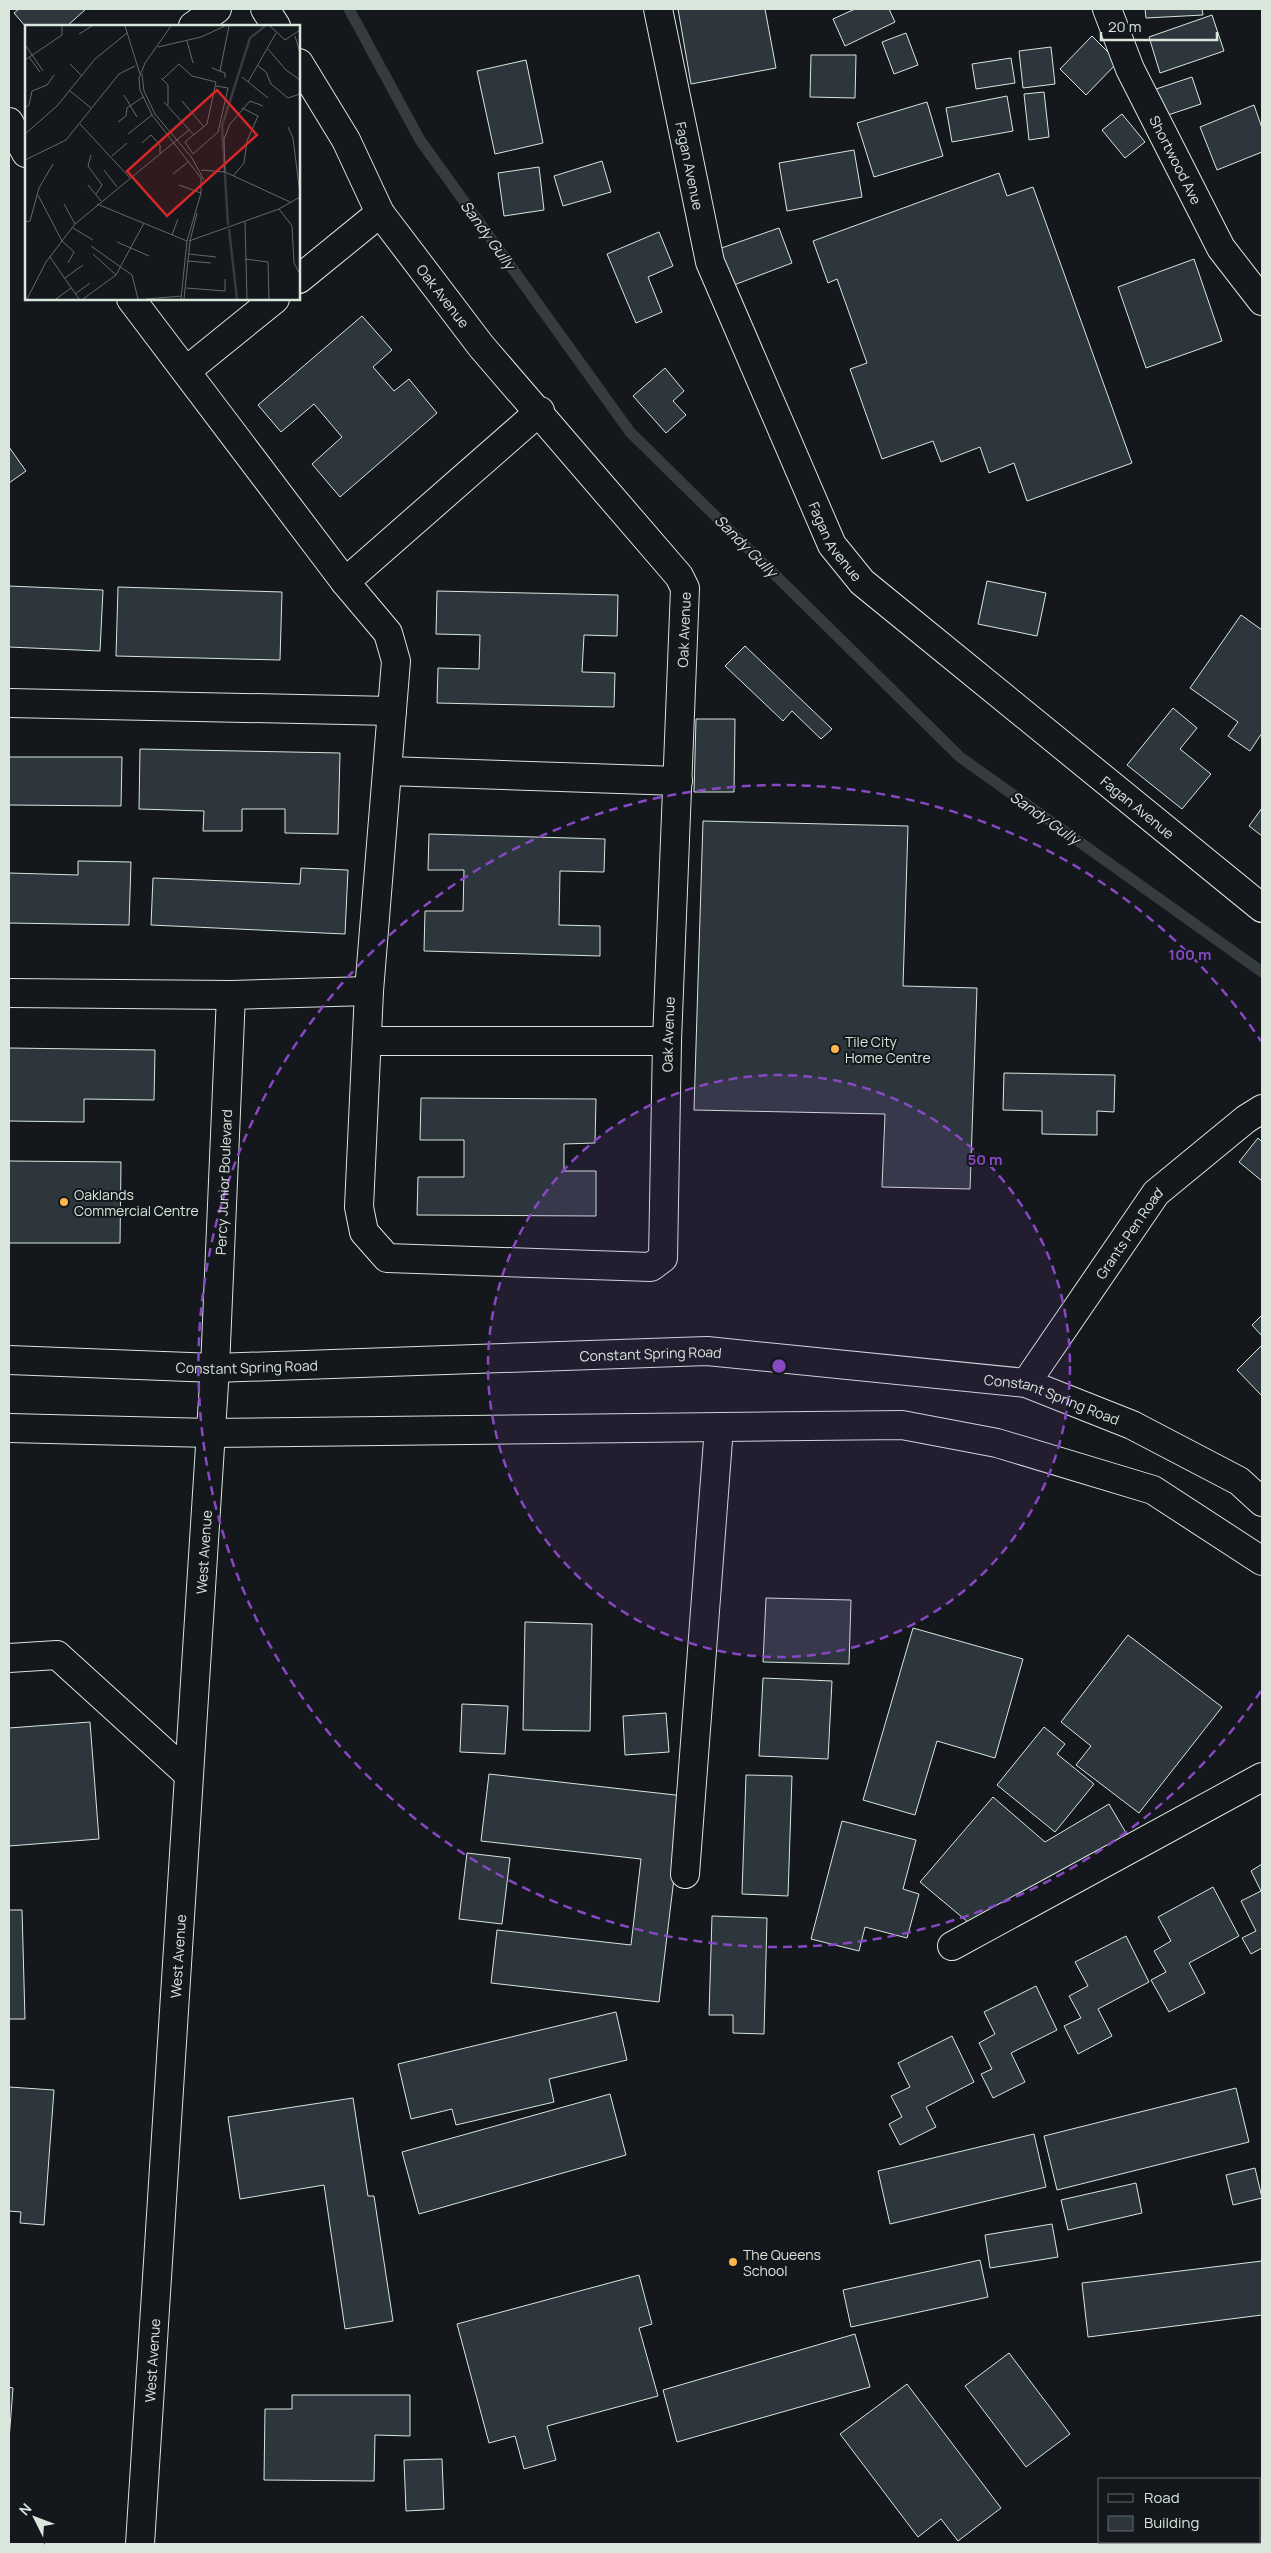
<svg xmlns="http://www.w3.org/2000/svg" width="1271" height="2553" font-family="Manrope,sans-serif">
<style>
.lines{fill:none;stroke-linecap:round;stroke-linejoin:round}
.stream{stroke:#363b3e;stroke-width:11}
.building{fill:#2c363c;stroke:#d8e6dc}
.minor-casing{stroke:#d8e6dc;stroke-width:30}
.tertiary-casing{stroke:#d8e6dc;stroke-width:30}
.primary-casing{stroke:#d8e6dc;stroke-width:30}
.minor{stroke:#14181c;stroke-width:28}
.tertiary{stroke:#14181c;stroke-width:28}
.primary{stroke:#14181c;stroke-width:28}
.ring{fill:none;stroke:#8948c3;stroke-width:2.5;stroke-dasharray:9 6}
.poi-dot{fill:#ffb74d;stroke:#14181c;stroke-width:2}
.labels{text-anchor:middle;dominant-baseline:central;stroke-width:4;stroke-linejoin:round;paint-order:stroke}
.street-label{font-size:14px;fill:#d8e6dc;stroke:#14181c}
.poi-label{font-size:14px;fill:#d8e6dc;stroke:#14181c;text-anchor:start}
.water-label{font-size:15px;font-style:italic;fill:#d8e6dc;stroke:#14181c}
.inset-river{fill:none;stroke:#363b3e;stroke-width:2.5}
.inset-road{fill:none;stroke:#626a69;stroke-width:1}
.view{fill:#d62828;fill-opacity:0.15;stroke:#d62828;stroke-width:2.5}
.inset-edge{fill:none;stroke:#d8e6dc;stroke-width:2.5}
.centre{fill:#8948c3;stroke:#14181c;stroke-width:2.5}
.ring-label{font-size:15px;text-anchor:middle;font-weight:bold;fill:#8948c3;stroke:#14181c;stroke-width:4;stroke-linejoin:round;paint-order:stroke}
</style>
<rect width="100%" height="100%" fill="#14181c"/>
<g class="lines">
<path class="stream" d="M 349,9 L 420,140 L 630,432 L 960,757 L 1262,972"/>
</g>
<path class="building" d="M 19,9 L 86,9 L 67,26 L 26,27 L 14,13 Z
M 678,9 L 765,9 L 776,68 L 691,84 Z
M 855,9 L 889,9 L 895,22 L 845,46 L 833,19 Z
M 1145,9 L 1202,9 L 1203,15 L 1146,18 Z
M 1212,15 L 1224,51 L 1160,73 L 1149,37 Z
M 906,33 L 918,65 L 894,74 L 882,42 Z
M 1092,36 L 1118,62 L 1086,95 L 1060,69 Z
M 1051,47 L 1055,84 L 1023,88 L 1019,51 Z
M 811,55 L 856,55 L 855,98 L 810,97 Z
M 1011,58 L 1015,83 L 976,89 L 972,64 Z
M 526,60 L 543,143 L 495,154 L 477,71 Z
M 1192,77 L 1201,104 L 1159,118 L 1150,91 Z
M 1044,92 L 1049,137 L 1029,140 L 1024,94 Z
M 1007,96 L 1013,131 L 952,142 L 946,108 Z
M 927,102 L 943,156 L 874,177 L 857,123 Z
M 1254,105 L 1262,128 L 1262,152 L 1217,170 L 1200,127 Z
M 1122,114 L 1145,142 L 1125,158 L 1102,130 Z
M 854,150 L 862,197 L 787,211 L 779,163 Z
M 602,161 L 611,192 L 563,206 L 554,176 Z
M 539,167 L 544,210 L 504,216 L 498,173 Z
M 999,173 L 1007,196 L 1033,187 L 1132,463 L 1027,501 L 1014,463 L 989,473 L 980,447 L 941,462 L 933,441 L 882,459 L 850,369 L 867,363 L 837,279 L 828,283 L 813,241 Z
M 779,228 L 792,263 L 726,288 L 713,251 Z
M 659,232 L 673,266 L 648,277 L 662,312 L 636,323 L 607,254 Z
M 1194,259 L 1222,341 L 1146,368 L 1118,287 Z
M 362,316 L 392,350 L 373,367 L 394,391 L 409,379 L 437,413 L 340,497 L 312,464 L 342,437 L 314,404 L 281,432 L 258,405 Z
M 665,368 L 684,391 L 673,401 L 686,415 L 666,433 L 633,396 Z
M 9,447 L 26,471 L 9,483 Z
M 987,581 L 1046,593 L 1037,636 L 978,624 Z
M 9,586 L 103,590 L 100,651 L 9,647 Z
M 118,587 L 282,592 L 280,660 L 116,656 Z
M 437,591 L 618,595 L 617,636 L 584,635 L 582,672 L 615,673 L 614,707 L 437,703 L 438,668 L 479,669 L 480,635 L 436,634 Z
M 1241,615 L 1262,630 L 1262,733 L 1250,751 L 1228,736 L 1238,722 L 1190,688 Z
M 745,646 L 832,729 L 821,739 L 792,711 L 783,721 L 725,666 Z
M 1173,708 L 1197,728 L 1180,749 L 1211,774 L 1182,809 L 1127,765 Z
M 696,719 L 735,719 L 734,792 L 694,792 Z
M 140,749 L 340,753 L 338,834 L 285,833 L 285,809 L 242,809 L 242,831 L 203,831 L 204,811 L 139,809 Z
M 9,757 L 122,757 L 121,806 L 9,805 Z
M 1262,808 L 1262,836 L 1249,826 Z
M 703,821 L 908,826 L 903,986 L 977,988 L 970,1189 L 882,1187 L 885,1114 L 694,1110 Z
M 429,834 L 605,839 L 604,872 L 560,871 L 559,925 L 600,926 L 600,956 L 424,951 L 425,911 L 463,911 L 464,870 L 428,870 Z
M 78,861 L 131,862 L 129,925 L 9,923 L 9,873 L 78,875 Z
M 301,868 L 348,870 L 345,934 L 151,925 L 153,878 L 300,884 Z
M 9,1048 L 155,1050 L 154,1100 L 84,1099 L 84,1122 L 9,1121 Z
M 1004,1073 L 1115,1075 L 1114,1112 L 1097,1111 L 1097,1135 L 1042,1134 L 1042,1111 L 1003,1110 Z
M 421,1098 L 596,1099 L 595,1143 L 564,1144 L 564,1171 L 596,1171 L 596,1216 L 417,1215 L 418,1177 L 464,1177 L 464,1140 L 420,1140 Z
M 1258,1138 L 1262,1142 L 1262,1181 L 1239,1162 Z
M 9,1161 L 121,1162 L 120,1243 L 9,1243 Z
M 1262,1315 L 1262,1336 L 1252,1325 Z
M 1262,1345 L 1262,1396 L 1237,1370 Z
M 766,1598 L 851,1600 L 849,1664 L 763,1662 Z
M 525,1622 L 592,1624 L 590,1731 L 523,1730 Z
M 913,1628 L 1023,1659 L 995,1758 L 937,1741 L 915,1815 L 863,1800 Z
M 1128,1635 L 1222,1707 L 1139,1813 L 1076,1765 L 1091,1746 L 1061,1722 Z
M 763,1678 L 832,1681 L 828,1759 L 759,1756 Z
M 462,1704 L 508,1706 L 505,1754 L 460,1752 Z
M 666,1713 L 669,1752 L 625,1755 L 623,1716 Z
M 90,1722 L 99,1839 L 9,1846 L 9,1728 Z
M 1044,1727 L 1065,1744 L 1057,1754 L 1094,1784 L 1055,1832 L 997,1785 Z
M 489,1774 L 684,1796 L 659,2002 L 491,1983 L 497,1930 L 631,1945 L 641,1859 L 481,1841 Z
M 746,1775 L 792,1776 L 788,1896 L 742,1894 Z
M 993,1797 L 1045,1842 L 1109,1804 L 1129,1838 L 975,1928 L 920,1882 Z
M 842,1821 L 916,1840 L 903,1889 L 919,1894 L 907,1938 L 865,1927 L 859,1951 L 811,1939 Z
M 467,1853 L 510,1858 L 502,1924 L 459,1919 Z
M 1262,1864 L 1262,1948 L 1251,1954 L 1242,1938 L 1256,1931 L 1241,1901 L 1261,1891 L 1251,1871 Z
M 1213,1887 L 1239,1936 L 1189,1963 L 1205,1993 L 1169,2012 L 1151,1980 L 1166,1972 L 1154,1951 L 1171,1941 L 1158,1917 Z
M 9,1910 L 22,1910 L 25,2019 L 9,2019 Z
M 712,1916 L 767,1918 L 764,2034 L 733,2033 L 733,2015 L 709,2015 Z
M 1126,1936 L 1149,1982 L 1098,2009 L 1112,2036 L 1078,2054 L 1064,2026 L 1081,2018 L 1069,1996 L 1088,1986 L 1075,1962 Z
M 1036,1986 L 1057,2030 L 1011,2053 L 1025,2082 L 993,2098 L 981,2074 L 992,2069 L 979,2043 L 995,2034 L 984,2012 Z
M 616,2012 L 627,2060 L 549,2079 L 554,2102 L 456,2125 L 452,2109 L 411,2119 L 398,2064 Z
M 952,2036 L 974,2082 L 926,2107 L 936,2127 L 900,2145 L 889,2124 L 902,2117 L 891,2096 L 910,2087 L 898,2063 Z
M 9,2087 L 54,2090 L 44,2225 L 20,2223 L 21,2212 L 9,2211 Z
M 1236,2088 L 1249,2142 L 1057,2190 L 1044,2136 Z
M 610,2094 L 626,2155 L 419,2214 L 402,2152 Z
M 353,2098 L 368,2196 L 374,2196 L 393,2321 L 345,2329 L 324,2185 L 240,2199 L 228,2117 Z
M 1034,2134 L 1046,2187 L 890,2224 L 878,2171 Z
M 1255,2168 L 1262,2198 L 1233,2205 L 1226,2175 Z
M 1136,2183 L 1142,2213 L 1068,2230 L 1061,2200 Z
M 1052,2224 L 1058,2257 L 990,2268 L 985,2235 Z
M 980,2260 L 988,2297 L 851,2327 L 843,2290 Z
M 1262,2261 L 1262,2315 L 1088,2337 L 1082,2283 Z
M 639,2275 L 652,2324 L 639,2328 L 658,2396 L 547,2426 L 556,2460 L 524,2469 L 515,2436 L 489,2443 L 457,2324 Z
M 855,2334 L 870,2387 L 677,2442 L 663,2390 Z
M 1009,2353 L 1070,2434 L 1026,2467 L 965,2386 Z
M 907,2384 L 1001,2508 L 958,2541 L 941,2519 L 918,2537 L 840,2434 Z
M 9,2387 L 13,2388 L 9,2440 Z
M 292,2395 L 410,2395 L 410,2436 L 375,2435 L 374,2481 L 264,2480 L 265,2409 L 292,2409 Z
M 442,2459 L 444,2509 L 406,2511 L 404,2460 Z"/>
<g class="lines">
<defs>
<g id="minor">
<path d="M 265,9 L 276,26"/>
<path id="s1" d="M 658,9 L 710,262 L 832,545 L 862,582 L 1262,908"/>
<path id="s2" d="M 1107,9 L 1130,69 L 1221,248 L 1262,301"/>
<path d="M 193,26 L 217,9"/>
<path d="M 9,122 L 26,153"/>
<path d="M 299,279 L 380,213"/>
<path id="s3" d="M 131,299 L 345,582 L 388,633 L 396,661 L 369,991 L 359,1207 L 364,1232 L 387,1258 L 651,1267 L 663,1258 L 667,1041 L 685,588 L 679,576 L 481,346 L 380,213 L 346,140 L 299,63"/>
<path d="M 186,371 L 275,299"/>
<path d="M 345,582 L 540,411"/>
<path d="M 9,703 L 392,711"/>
<path d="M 388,771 L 678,781"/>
<path d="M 9,993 L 231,995 L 369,991"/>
<path d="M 367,1041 L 667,1041"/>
<path id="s4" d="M 215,1368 L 231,995"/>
<path d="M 9,1658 L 57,1655 L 188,1774"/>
<path d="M 685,1874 L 719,1427"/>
<path d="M 952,1946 L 1262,1777"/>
</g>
<g id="tertiary">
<path id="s5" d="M 1026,1383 L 1156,1193 L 1246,1119 L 1262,1109"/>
<path id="s6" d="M 140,2544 L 215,1368"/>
</g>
<g id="primary">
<path id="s7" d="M 9,1360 L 215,1368 L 707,1351 L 1026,1383 L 1132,1425 L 1239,1481 L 1262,1502"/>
<path d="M 9,1428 L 210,1433 L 902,1425 L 997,1443 L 1153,1490 L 1262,1561"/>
</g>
</defs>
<use href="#minor" class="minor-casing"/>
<use href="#tertiary" class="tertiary-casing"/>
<use href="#primary" class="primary-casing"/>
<use href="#minor" class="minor"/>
<use href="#tertiary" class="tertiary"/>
<use href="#primary" class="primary"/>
</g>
<circle cx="779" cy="1366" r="291" fill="#8948c3" fill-opacity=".12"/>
<g class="ring">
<circle cx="779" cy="1366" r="291"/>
<path d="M1261 1691A581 581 0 1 1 1261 1041"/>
</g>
<g class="poi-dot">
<circle cx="835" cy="1049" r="5"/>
<circle cx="64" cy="1202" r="5"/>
<circle cx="733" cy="2262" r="5"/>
</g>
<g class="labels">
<g class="street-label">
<text stroke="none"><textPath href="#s2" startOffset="166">Shortwood Ave</textPath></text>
<text stroke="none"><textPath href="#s1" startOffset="160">Fagan Avenue</textPath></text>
<text transform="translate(443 296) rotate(52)">Oak Avenue</text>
<text stroke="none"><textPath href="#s1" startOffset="565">Fagan Avenue</textPath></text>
<text stroke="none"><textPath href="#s3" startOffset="1966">Oak Avenue</textPath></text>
<text stroke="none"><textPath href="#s1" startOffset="970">Fagan Avenue</textPath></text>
<text stroke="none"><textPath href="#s3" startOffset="1561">Oak Avenue</textPath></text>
<text stroke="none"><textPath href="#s4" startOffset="186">Percy Junior Boulevard</textPath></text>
<text stroke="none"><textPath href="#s5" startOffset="182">Grants Pen Road</textPath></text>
<text stroke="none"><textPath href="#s7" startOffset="642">Constant Spring Road</textPath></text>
<text stroke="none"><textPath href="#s7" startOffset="238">Constant Spring Road</textPath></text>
<text stroke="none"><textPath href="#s7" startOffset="1048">Constant Spring Road</textPath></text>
<text stroke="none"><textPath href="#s6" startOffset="994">West Avenue</textPath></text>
<text stroke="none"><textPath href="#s6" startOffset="589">West Avenue</textPath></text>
<text stroke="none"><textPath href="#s6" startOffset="184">West Avenue</textPath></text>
</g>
<g class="poi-label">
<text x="845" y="1041">Tile City<tspan x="845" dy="16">Home Centre</tspan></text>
<text x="74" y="1194">Oaklands<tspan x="74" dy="16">Commercial Centre</tspan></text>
<text x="743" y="2254">The Queens<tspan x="743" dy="16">School</tspan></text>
</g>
<g class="water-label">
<text transform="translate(488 235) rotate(54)">Sandy Gully</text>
<text transform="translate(746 546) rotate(45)">Sandy Gully</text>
<text transform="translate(1045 818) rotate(35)">Sandy Gully</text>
</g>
</g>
<g transform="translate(25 25)">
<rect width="275" height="275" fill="#14181c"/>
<path class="inset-river" d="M 203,200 L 197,101 L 225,13 L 240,1M 204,204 L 212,274"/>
<path class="inset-road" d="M 100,1 L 115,49M 146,1 L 120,38 L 114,53 L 115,65 L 127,90 L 176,153 L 176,168 L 162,216 L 156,274M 245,1 L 260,15 L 275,5M 54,9 L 67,1M 270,11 L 275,28M 162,16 L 168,38M 1,21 L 18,46M 133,22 L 176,12 L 200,1M 243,24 L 261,45 L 275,55M 4,32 L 15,47M 0,35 L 37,10 L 37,1M 45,39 L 56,50M 233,41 L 241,47 L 246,59 L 263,73 L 275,69M 187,43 L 200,48 L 200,53M 195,46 L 204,1M 117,49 L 119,66 L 130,89 L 167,133 L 179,155M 217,52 L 243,73M 136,53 L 143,60 L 143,80M 138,54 L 154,39 L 167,51 L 191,57 L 182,99 L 160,117 L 168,129 L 193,107 L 203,63 L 191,61M 223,57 L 251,8M 44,65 L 66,83M 99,70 L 112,92M 157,76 L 179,102M 139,77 L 169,110M 0,83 L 4,80 L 7,66 L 22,60 L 29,50M 93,97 L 101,91 L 102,83 L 118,72M 55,99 L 105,153M 263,102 L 268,113 L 275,169M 0,109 L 32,81 L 70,34 L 102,8M 103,109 L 127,90M 117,118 L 126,110 L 135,120 L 135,128M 66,130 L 63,141 L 77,160 L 71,169M 87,131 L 102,118M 0,135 L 41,115 L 94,49 L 110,41M 79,145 L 92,162M 176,145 L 200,147 L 265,177M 200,147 L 199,114 L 205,99 L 225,76 L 238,81M 148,149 L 163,137M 208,151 L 219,138 L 222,116 L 233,91 L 217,83M 63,160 L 76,176M 154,160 L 176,168M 13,170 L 37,216 L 49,227 L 43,238M 39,179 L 50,199M 72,179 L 162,216M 254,184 L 267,201 L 269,238 L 275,249M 0,197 L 5,196 L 14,163 L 28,139M 220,197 L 222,274M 48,203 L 68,215M 147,210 L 153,194M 164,216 L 254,184 L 275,172M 92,217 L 124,231M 66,221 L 107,250 L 113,274M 68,229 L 91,250M 164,229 L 191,232M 25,232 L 54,274M 220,234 L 243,237 L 244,274M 163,236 L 186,238M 40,253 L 58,240M 161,263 L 200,266 L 200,254M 50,269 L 65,258M 2,274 L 21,237 L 50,199 L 164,105M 31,274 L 46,263M 58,274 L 91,250 L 119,198M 121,274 L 157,271M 159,274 L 165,216 L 172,188"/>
<path class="view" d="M 192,65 L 232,110 L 142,191 L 102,146 Z"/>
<rect width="275" height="275" class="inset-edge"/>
</g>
<circle cx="779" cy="1366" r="8" class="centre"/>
<g class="ring-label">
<text x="1190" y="960">100 m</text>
<text x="985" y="1165">50 m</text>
</g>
<rect width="1271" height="2553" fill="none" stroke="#d8e6dc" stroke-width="20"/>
<rect x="1098" y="2478" width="162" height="65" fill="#14181c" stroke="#626a69"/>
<rect x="1108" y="2494" width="25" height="8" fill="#14181c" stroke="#626a69"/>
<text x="1144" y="2503" font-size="15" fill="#d8e6dc">Road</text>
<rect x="1108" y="2516" width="25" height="15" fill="#2c363c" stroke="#626a69"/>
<text x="1144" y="2528" font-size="15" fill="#d8e6dc">Building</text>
<g transform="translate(35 2518) rotate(312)" stroke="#14181c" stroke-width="4" paint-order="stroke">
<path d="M0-4L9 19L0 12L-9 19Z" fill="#d8e6dc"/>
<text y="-8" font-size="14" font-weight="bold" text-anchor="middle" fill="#d8e6dc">N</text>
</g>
<path d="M1101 32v8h116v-8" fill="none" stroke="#d8e6dc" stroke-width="2.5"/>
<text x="1108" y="32" font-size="15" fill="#d8e6dc" stroke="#14181c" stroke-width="4" paint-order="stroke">20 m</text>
</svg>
